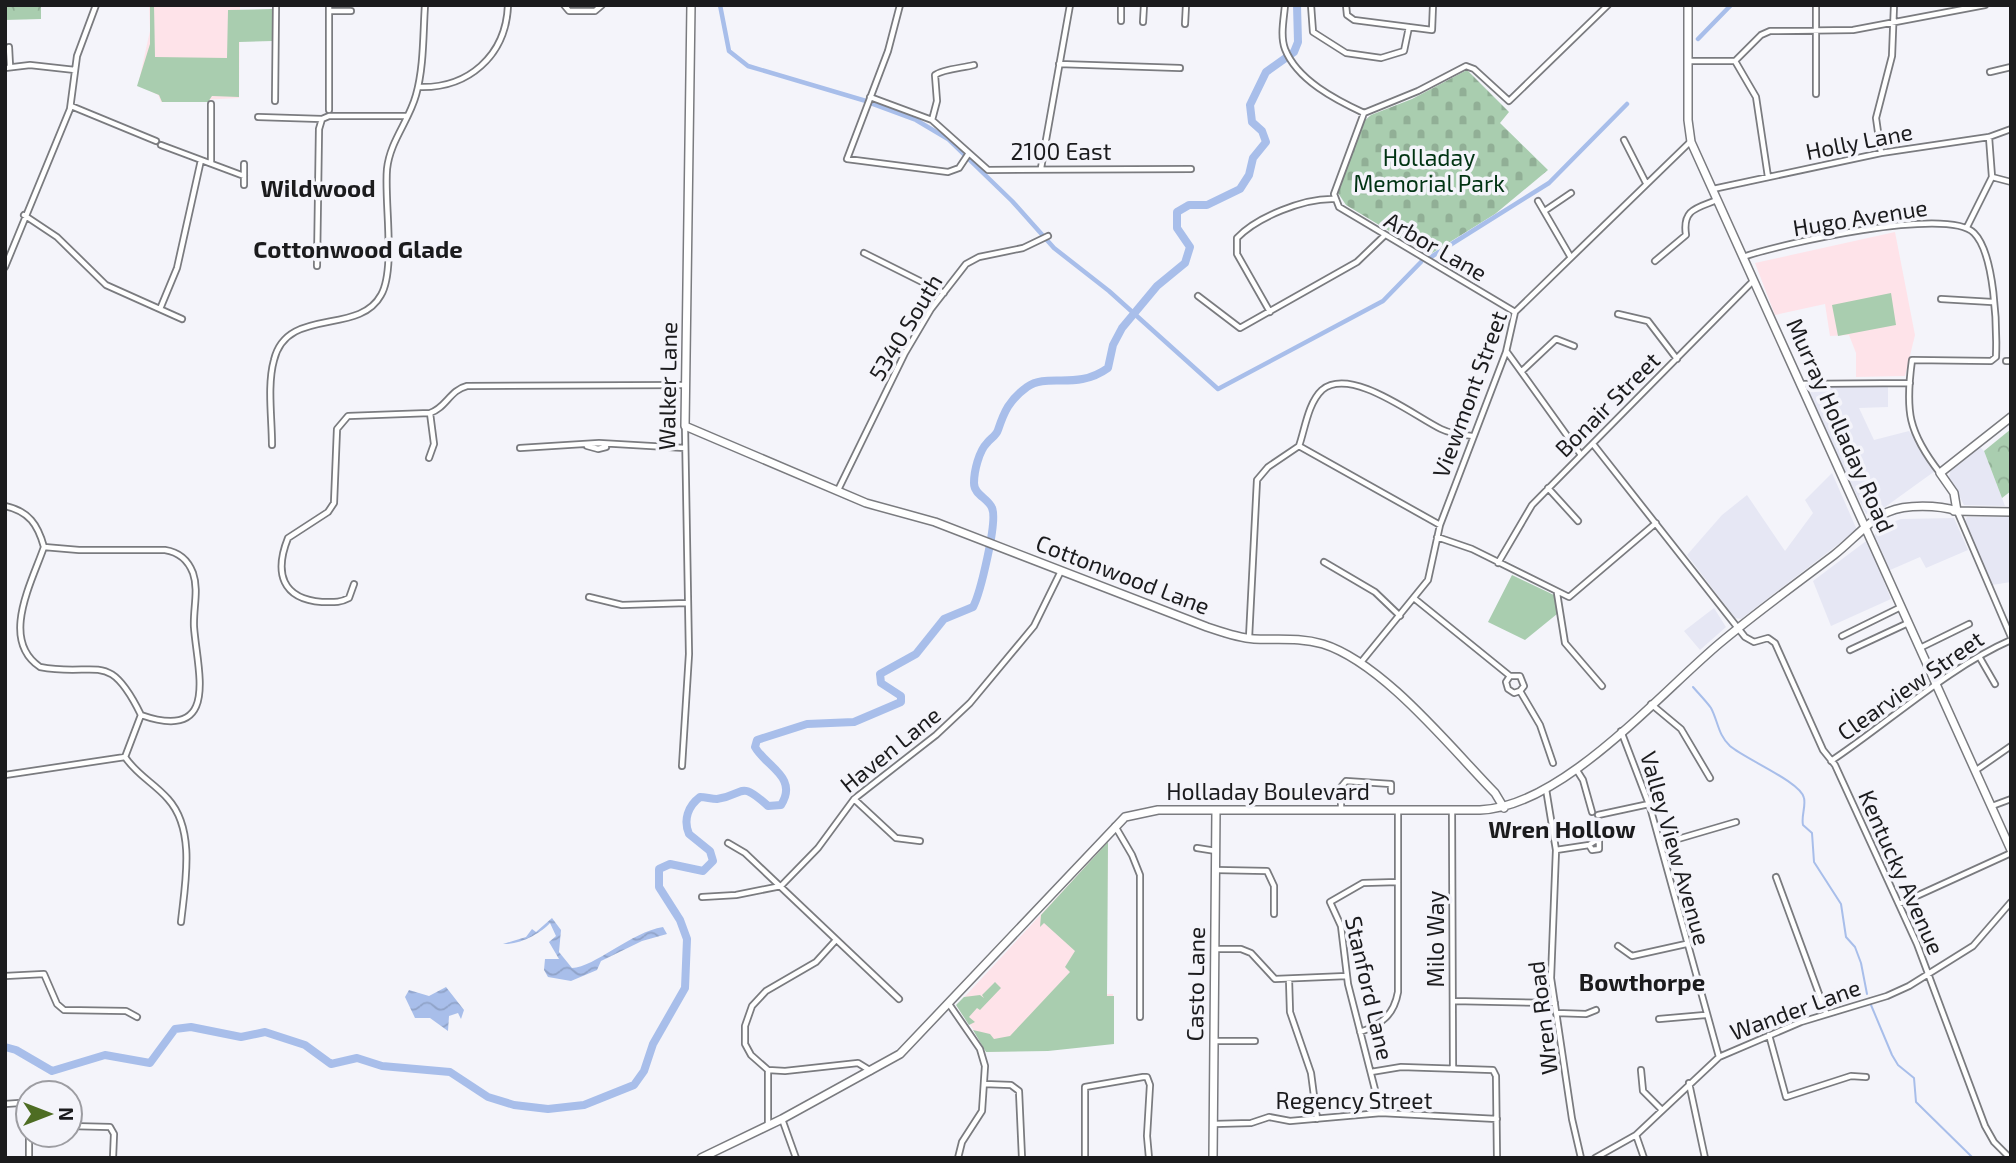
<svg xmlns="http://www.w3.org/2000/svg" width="2016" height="1163" font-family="'Exo 2',sans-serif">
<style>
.built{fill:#e6e7f4}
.education{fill:#fee3e9}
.green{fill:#a9cdaf}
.cemetery{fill:url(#cemetery-stones)}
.park{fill:url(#park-crowns)}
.water{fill:url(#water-waves)}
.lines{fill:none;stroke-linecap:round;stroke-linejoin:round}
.stream{stroke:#a8beea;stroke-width:2}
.canal{stroke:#a8beea;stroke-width:4.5}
.river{stroke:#a8beea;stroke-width:8}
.street-casing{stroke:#7a7b7f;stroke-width:8}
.secondary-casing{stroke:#7a7b7f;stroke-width:10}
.street{stroke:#fff;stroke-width:4.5}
.secondary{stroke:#fff;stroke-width:7}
.labels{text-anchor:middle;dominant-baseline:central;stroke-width:7;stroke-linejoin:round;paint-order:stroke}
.street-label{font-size:23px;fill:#1b1b1d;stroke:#f4f4fa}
.park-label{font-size:23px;fill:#013313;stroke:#f4f4fa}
.neighbourhood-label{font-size:24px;font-weight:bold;fill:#1b1b1d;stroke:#f4f4fa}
</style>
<defs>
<pattern id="cemetery-stones" width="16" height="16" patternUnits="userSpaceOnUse" patternTransform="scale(1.75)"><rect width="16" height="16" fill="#a9cdaf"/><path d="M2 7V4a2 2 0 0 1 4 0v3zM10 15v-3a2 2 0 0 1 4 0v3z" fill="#91af96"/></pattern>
<pattern id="park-crowns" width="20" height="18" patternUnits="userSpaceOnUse" patternTransform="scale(1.75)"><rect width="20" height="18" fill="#a9cdaf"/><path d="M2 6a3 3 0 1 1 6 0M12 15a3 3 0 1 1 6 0" fill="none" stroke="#91af96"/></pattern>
<pattern id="water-waves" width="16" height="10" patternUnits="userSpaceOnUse" patternTransform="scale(1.75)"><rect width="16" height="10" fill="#a8beea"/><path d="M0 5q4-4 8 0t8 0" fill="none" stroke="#90a3c8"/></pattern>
</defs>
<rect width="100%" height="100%" fill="#f4f4fa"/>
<path class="built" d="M 1814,387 L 1888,387 L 1888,407 L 1859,408 L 1874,440 L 1909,431 L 1935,471 L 1874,515 L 1866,514 L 1824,429 L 1810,393 Z
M 1980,447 L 1984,451 L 2005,506 L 1964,505 L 1949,477 L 1951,469 Z
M 1832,473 L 1857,530 L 1741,619 L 1735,618 L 1687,555 L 1722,515 L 1747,495 L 1785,551 L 1813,513 L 1805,500 Z
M 1967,517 L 2011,517 L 2011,582 L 1992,585 L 1964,523 Z
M 1954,518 L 1968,550 L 1926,568 L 1920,557 L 1881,574 L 1891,599 L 1831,626 L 1813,581 L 1890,523 L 1901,519 Z
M 1714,608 L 1726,627 L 1700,650 L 1684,631 Z"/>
<path class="education" d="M 149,5 L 240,5 L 239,98 L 161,102 L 158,95 L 138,85 L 150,31 Z
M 1895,232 L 1915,335 L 1905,376 L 1856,377 L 1856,353 L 1849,335 L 1830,336 L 1825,304 L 1775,315 L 1755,263 Z
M 1108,842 L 1106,994 L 1113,994 L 1114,1035 L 1040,1050 L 988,1052 L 957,1005 Z"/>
<path class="green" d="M 150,5 L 154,5 L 155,57 L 227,58 L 228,10 L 273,9 L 272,41 L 239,42 L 239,97 L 212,96 L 208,102 L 162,102 L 159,95 L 137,86 L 150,44 Z
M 1891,293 L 1896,325 L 1838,336 L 1832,305 Z
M 1512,575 L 1554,595 L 1557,614 L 1525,640 L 1488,622 Z
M 1108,842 L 1107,996 L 1114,996 L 1114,1044 L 1048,1051 L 986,1052 L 973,1030 L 990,1034 L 994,1039 L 1010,1036 L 1070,972 L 1065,967 L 1075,951 L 1044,923 L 1040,927 L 1041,915 Z
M 995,982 L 1001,988 L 980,1010 L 977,1008 L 969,1017 L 975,1022 L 969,1025 L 956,1005 L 964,997 L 980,995 L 984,998 L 982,995 Z"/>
<path class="cemetery" d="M 1467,70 L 1509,112 L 1500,123 L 1548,170 L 1495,214 L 1429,255 L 1346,205 L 1338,193 L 1364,121 L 1371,115 L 1412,99 Z"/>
<path class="park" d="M 5,5 L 41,5 L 41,19 L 5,20 Z
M 2011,429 L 2011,491 L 2002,498 L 1984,451 Z"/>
<path class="water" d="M 552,918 L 561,930 L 559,952 L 572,968 C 595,967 631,932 663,927 L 667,934 L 642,941 L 601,961 L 597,970 L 571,981 L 548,977 L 544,970 L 545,959 L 559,959 L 549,942 L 556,936 L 550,923 C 541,933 520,945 503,944 L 526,937 L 532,929 L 536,932 Z
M 446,987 L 464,1010 L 461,1019 L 458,1013 L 449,1016 L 448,1031 L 430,1018 L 415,1018 L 405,997 L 409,990 L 429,996 Z"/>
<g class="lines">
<path class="stream" d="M 1693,687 C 1699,694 1706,701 1711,708 C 1718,721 1718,735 1730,746 C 1745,759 1801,782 1804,798 C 1806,807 1801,816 1803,825 L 1812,833 L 1814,862 L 1841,904 L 1846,937 L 1855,947 L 1861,963 L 1867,994
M 1871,1005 L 1892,1055 L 1898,1065 L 1914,1078 L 1916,1102 L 1973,1158"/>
<path class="canal" d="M 720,5 L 729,51 L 748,66 L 866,101
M 1698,39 L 1731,5
M 870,103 L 916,120 L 948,139 L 1012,201 L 1054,248 L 1109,291 L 1218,389 L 1383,301 L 1421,262
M 1431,257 L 1549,183 L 1627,104"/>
<path class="river" d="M 5,1047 L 16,1050 L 52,1071 L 105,1055 L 150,1063 L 175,1029 L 191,1027 L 241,1037 L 265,1032 L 305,1045 L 331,1064 L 357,1058 L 382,1066 L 450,1072 L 488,1097 L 514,1105 L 548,1109 L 584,1105 L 634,1085 L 644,1071 L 653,1044 L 685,988 L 687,939 L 680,920 L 659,887 L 659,869 L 670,864 L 703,871 L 713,861 L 710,851 L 689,834 C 683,820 688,806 700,797 C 706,797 711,799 717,799 C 746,795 738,779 768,806 L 781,805 C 799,777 765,766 755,747 L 757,740 L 807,724 L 854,722 L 901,702 L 901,696 L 881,683 L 880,674 L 916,654 L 944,619 L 973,607 C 980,594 998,521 992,508 C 988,498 974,495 974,483 C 974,471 979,451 987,443 C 991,438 996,436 998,430 C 1004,412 1009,400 1027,387 C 1048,372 1076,391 1108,368 L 1113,345 L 1122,328 L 1157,286 L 1185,263 L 1190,247 L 1177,228 L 1177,212 L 1189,205 L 1207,205 L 1240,189 L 1249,175 L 1253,158 L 1266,142 L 1262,131 L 1252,122 L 1250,105 L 1266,72 L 1294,52 L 1298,42 L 1297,5"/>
<defs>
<path id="street" d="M 564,5 L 569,11 L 595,11 L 602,5
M 900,5 L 888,51 L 847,159 L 948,172 L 959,168 L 969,153
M 1285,5 C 1284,18 1280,36 1285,49 C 1297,80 1336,100 1364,113 L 1334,194 L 1339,207 L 1515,312
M 1311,5 L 1313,32 L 1346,53 L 1381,58 L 1404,51 L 1409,27
M 1346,5 L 1347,15 L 1354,20 L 1432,30 L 1433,5
M 1816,5 L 1816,94
M 329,11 L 351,11
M 1121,21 L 1121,5
M 1143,22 L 1144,5
M 1185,24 L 1186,5
M 9,47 L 10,66
M 1688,61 L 1735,61 L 1761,35 L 1770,31 L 1853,30 L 1985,5
M 1735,61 L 1756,97 L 1768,177
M 1059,64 L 1180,68
M 5,68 L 30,65 L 75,70
M 1990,72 L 2011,67
M 418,87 C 468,89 506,56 508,5
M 870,97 L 932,120 L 988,170 L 1191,169
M 275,101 L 276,5
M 71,106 L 156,141
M 329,110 L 329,5
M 1364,113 L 1418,91 L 1466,66 L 1474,69 L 1509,101 L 1608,5
M 258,117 L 322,119
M 932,120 L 937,101 L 935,75 C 943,69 963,68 974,65
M 1624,140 L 1646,183
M 161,145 L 244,176
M 1881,153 L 1876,118 L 1892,56 L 1894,5
M 211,163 L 211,104
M 1041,168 L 1070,5
M 1992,177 L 2011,182
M 244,185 L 244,164
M 1713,189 L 1881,153 L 1989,137 L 2011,129
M 1538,201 L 1570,256
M 1546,210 L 1571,193
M 24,215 L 57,237 L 106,285 L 182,319
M 1967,227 L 1992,177 L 1989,137
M 864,253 L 944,293
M 1743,257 C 1780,244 1948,206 1974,233 C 1995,254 1997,328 1996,357 L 1991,361 L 1912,360 C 1905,411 1908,432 1940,473
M 1655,261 L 1686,235 C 1682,209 1697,208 1717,200
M 317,266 L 319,129 L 322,119 L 329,116 L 406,116
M 5,267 L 70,109 L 77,56 L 96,5
M 1198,296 L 1240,328 L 1357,262 L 1384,236
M 1941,299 L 1992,302
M 160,309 L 177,268 L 201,160
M 1270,312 L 1237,254 L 1237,238 C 1257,217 1304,198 1334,199
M 1618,314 L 1648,321 L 1677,359
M 1507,352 L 1581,455
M 2006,361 L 2011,361
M 1522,371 L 1556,339 L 1574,346
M 1800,384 L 1910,383
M 1593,444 L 1745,637 L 1754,642 L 1768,638 L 1775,643 L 1823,750 L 1835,765 L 1917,944 L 1985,1126 L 1994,1142 L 2010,1158
M 272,445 C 272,418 267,385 274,360 C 287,306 359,336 381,295 C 396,269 384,201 387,169 C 390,141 409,121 416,95 C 424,67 423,34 425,5
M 587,446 L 598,449 L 606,447
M 1299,446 C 1305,429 1308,403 1322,390 C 1351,366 1414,416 1441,429 C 1451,434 1463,435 1473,436
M 1299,446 L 1440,525
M 520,448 L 599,443 L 685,448
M 429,458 L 434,444 L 430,413
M 1548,488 L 1578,521
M 838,490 L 905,353 L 931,309 L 966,264 L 979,257 L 1023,248 L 1048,236
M 5,506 C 29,511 38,525 44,547
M 1957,511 L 2011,637
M 1437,537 L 1472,549 L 1569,597 L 1656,523
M 44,547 L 79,550 L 165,550 C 178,552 188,560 193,573 C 199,590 193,609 194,627 C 197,670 221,743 141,715
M 44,547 C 31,584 0,640 40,667 C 98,678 108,648 141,715 L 125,757
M 1324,562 L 1375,592 L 1400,616
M 1498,563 L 1532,505 L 1753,281
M 354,584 L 349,598 C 340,603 332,602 322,602 C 282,599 274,573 288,538 L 328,512 L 334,503 L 337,429 L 348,416 L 430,413 C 446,408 450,390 467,386 L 686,385
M 1557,593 L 1565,643 L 1602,686
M 589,597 L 622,605 L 687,603
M 1415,599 L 1510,676 L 1520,676 L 1524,686 L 1520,691 L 1514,693 L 1508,689 L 1506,682 L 1510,676
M 1842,636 L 1901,607
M 1249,638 L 1257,480 L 1268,467 L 1299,446
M 1920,648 L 1969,624
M 1850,650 L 1908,623
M 1980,658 L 1995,684
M 1362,661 L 1428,580 L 1440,525 L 1506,352 L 1515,312 L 1690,142
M 1520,691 L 1540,725 L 1553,763
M 1651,704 L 1681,729 L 1710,778
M 1621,731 L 1650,807 L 1719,1057
M 125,757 C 137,775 154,783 168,799 C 196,830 185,884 181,922
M 1831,761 C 1888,723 1949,667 2011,640
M 682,766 L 689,654 L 685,427
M 1576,769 L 1583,780 L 1592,812
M 1975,771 L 2011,746
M 5,775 L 125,757
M 1546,789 L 1556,850 L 1551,978 L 1572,1119 L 1581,1158
M 854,799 L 896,838 L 920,841
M 1992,806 L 2011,799
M 1341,810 L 1341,787 L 1346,781 L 1391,784 L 1391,791
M 1452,811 L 1453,1068
M 1598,815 L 1649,804
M 1115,826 L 1132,855 L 1140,875 L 1140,1017
M 728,843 L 745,853 L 899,999
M 1661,844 L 1736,822
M 1197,848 L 1216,851
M 1556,850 L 1589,845 L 1595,841 L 1599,841 L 1599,849 L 1592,850 L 1589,845
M 1216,870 L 1267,871 L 1274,886 L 1274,914
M 1776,877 L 1826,1013
M 702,897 L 736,895 L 781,886 L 818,848 L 854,799 L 936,735 L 970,703 L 1034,626 L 1061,571
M 1899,904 L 2011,853
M 1618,946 L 1632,956 L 1686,944
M 1215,949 L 1241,949 L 1251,953 L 1275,979 L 1347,976
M 5,976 L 44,974 L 57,1004 L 64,1010 L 126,1011 L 137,1017
M 1289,979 L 1290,1012 L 1311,1073 L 1317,1119
M 1453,1001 L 1555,1003
M 949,1004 L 980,1049 L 985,1066 L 982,1111 L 962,1142 L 958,1158
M 1556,1013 L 1586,1014 L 1596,1010
M 1659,1019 L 1705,1015
M 1360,1032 C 1381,1025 1394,1015 1398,992 L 1398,810
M 1769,1035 L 1786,1097 L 1851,1076 L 1866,1077
M 1215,1041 L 1255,1041
M 768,1070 L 785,1071 L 858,1063 L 871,1071
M 1641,1070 L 1643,1091 L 1662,1110
M 1371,1072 L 1401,1067 L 1493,1070 L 1496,1076 L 1497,1158
M 1689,1083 L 1705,1158
M 984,1084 L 1011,1085 L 1019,1091 L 1022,1158
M 5,1104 L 19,1103 L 28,1112
M 1381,1113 L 1348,984 L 1341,926 L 1330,902 L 1363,883 L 1398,882
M 782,1119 L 796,1158
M 1214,1124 L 1251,1123 L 1269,1117 L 1290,1121 L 1381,1113 L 1497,1119
M 70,1126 L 110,1127 L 114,1134 L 113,1158
M 768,1126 L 768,1070 L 751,1055 L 745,1044 L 745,1026 L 752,1006 L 766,991 L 816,962 L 836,940
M 1636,1135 L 1644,1158
M 29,1158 L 29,1135
M 1085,1158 L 1085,1087 L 1143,1077 L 1147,1077 L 1150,1085 L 1147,1136 L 1149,1158
M 1595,1158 L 1636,1135 L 1719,1057 L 1801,1022 L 1887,996 L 1909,986 L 1973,946 L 2011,902"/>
<path id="secondary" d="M 691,5 L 685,426 L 866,503 L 935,522 L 1207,627 C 1222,632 1238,638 1254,639 C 1278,640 1299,637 1323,644 C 1383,663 1450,747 1495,793 L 1504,808
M 1688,5 L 1688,120 L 1691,142 L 2011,850
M 1954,511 L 2011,512
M 1957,511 L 1954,493 L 1940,473 L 2011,417
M 701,1158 L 782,1119 L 900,1054 L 1125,817 L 1158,810 L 1480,810 C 1562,807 1658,695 1720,643 C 1757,612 1796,584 1834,555 C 1852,541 1868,521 1888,512 C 1906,504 1939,505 1957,511
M 1213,1158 L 1216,810"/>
</defs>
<use href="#street" class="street-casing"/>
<use href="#secondary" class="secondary-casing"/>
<use href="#street" class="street"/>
<use href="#secondary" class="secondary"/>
</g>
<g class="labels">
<g class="street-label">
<text transform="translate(1859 141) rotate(-11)">Holly Lane</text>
<text x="1061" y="151">2100 East</text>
<text transform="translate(1860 217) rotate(-9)">Hugo Avenue</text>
<text transform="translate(1436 246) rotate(30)">Arbor Lane</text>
<text transform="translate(905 327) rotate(-59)">5340 South</text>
<text transform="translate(667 386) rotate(-89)">Walker Lane</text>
<text transform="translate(1469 394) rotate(-70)">Viewmont Street</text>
<text transform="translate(1607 404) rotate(-45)">Bonair Street</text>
<text transform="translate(1841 425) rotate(66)">Murray Holladay Road</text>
<text transform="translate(1123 574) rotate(21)">Cottonwood Lane</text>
<text transform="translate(1910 685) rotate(-35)">Clearview Street</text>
<text transform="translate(890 749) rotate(-39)">Haven Lane</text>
<text x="1268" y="791">Holladay Boulevard</text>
<text transform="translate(1676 848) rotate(74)">Valley View Avenue</text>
<text transform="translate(1902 872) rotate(66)">Kentucky Avenue</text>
<text transform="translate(1435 939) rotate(-90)">Milo Way</text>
<text transform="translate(1195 984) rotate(-89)">Casto Lane</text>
<text transform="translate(1370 988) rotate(77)">Stanford Lane</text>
<text transform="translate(1795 1009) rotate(-20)">Wander Lane</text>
<text transform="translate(1542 1018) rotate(-97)">Wren Road</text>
<text x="1354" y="1100">Regency Street</text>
</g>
<g class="park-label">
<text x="1429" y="157">Holladay<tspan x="1429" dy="26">Memorial Park</tspan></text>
</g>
<g class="neighbourhood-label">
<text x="318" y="187">Wildwood</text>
<text x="358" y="248">Cottonwood Glade</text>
<text x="1562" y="828">Wren Hollow</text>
<text x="1642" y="981">Bowthorpe</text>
</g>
</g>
<rect width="2016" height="1163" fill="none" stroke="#1b1b1d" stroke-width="14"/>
<g transform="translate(49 1114) rotate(90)"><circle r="33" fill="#f4f4fa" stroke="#9d9da2" stroke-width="2"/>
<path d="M0-5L12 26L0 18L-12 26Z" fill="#4e6d23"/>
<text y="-10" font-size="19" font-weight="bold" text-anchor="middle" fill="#1b1b1d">N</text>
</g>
</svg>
